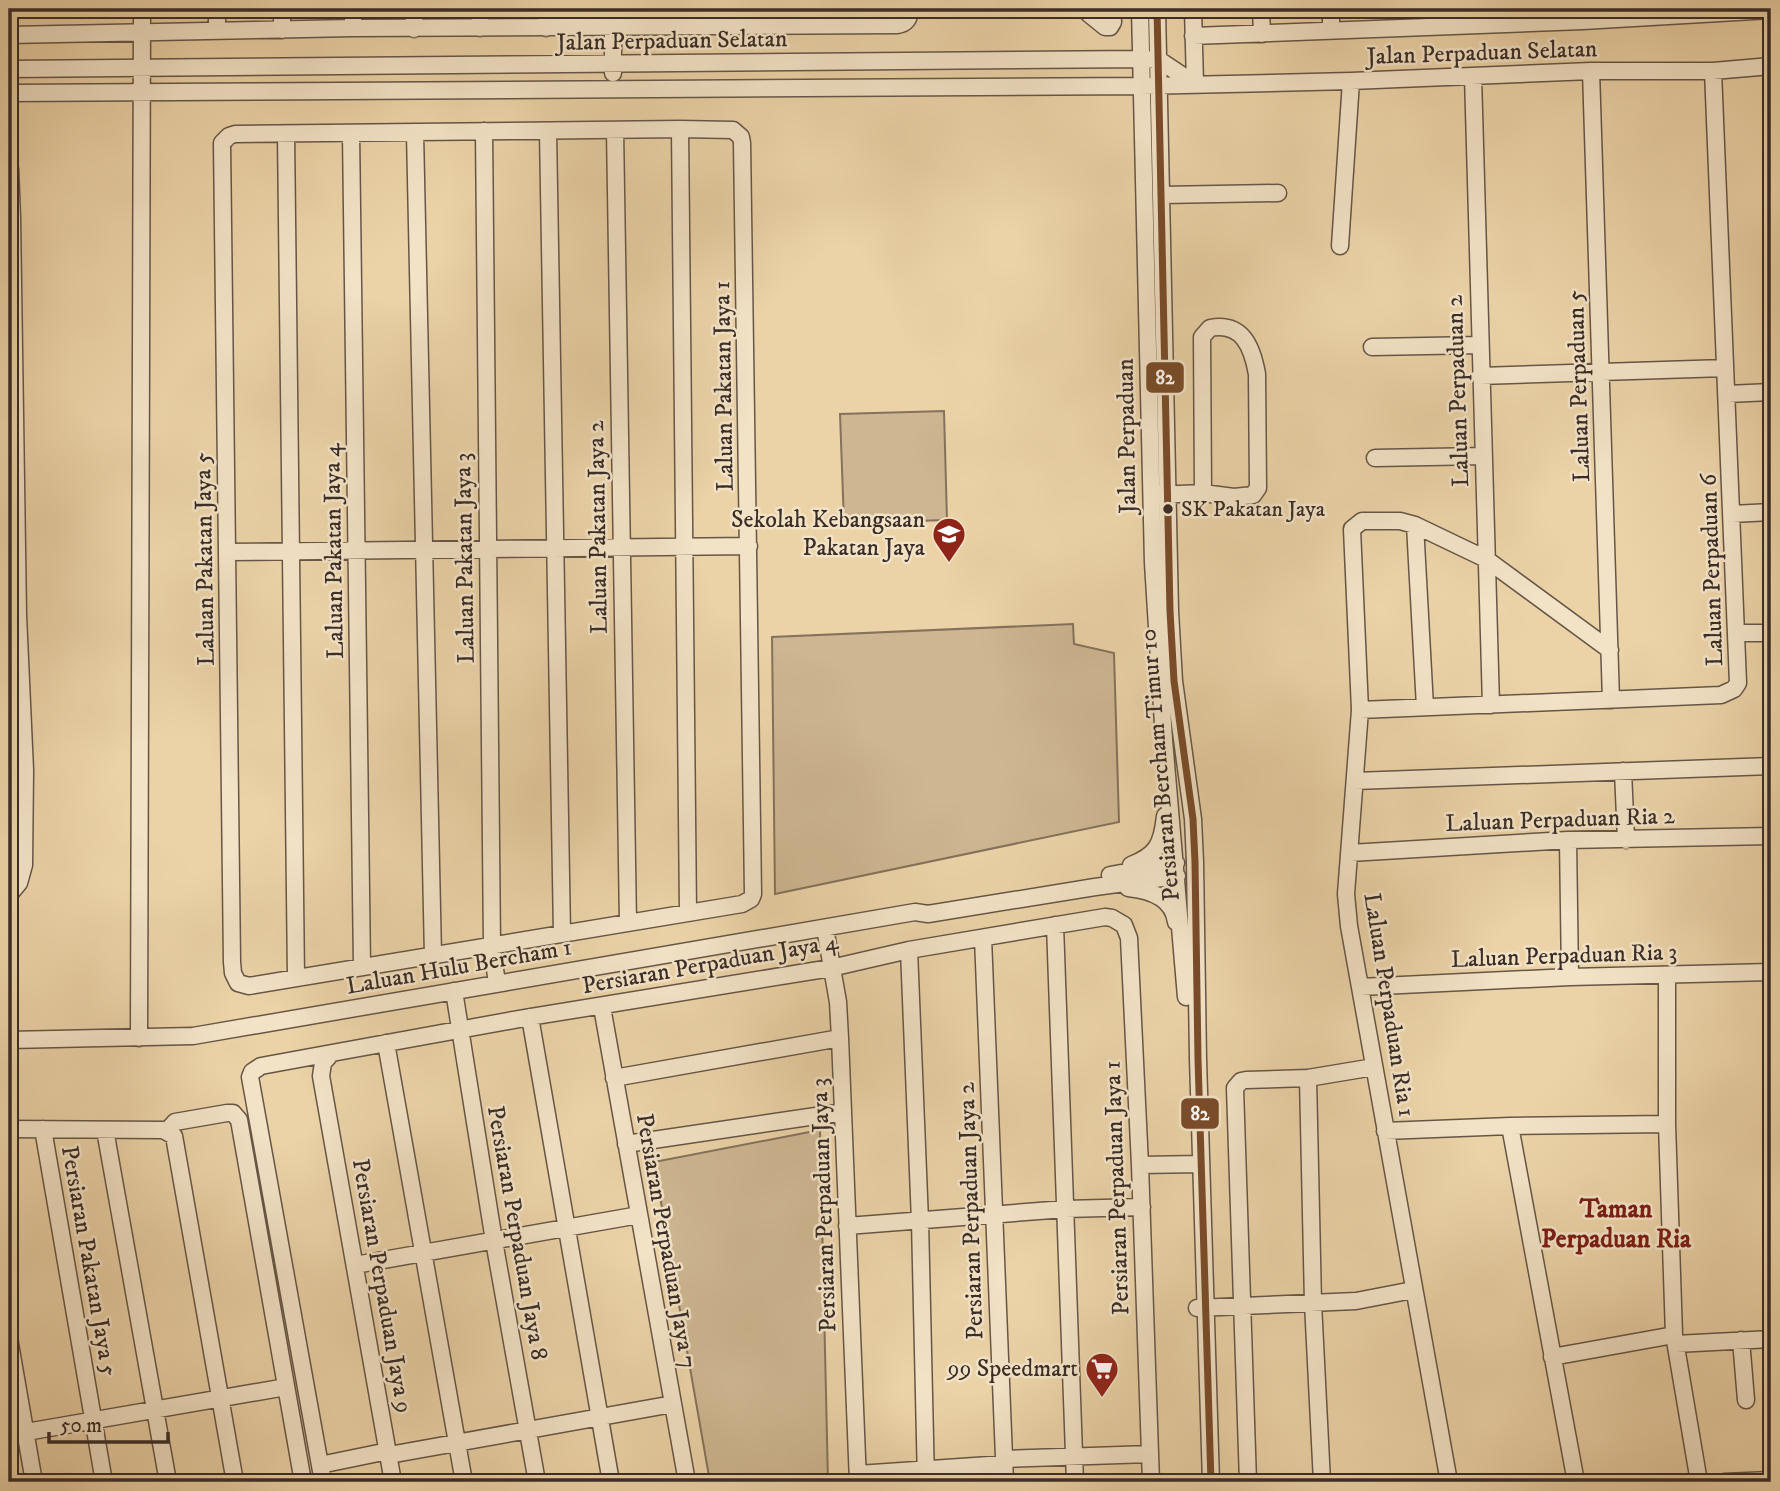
<svg xmlns="http://www.w3.org/2000/svg" width="1780" height="1491" font-family="'IM FELL DW Pica',serif">
<style>
.green{fill:#cdb691;stroke:#84725c;stroke-width:2}
.lines{fill:none;stroke-linecap:round;stroke-linejoin:round}
.minor-casing{stroke:#665647;stroke-width:19}
.minor{stroke:#f2e2c6;stroke-width:16}
.bus-1-casing{stroke:#f2e2c6;stroke-width:12}
.bus-1{stroke:#7a4b2a;stroke-width:7}
.bus-dot{fill:#3a2d27;stroke:#f2e2c6;stroke-width:2.5}
.labels{text-anchor:middle;dominant-baseline:central;stroke-width:5;stroke-linejoin:round;paint-order:stroke}
.bus-label{font-size:22px;fill:#3a2d27;stroke:#f2e2c6;text-anchor:start}
.street-label{font-size:24px;fill:#3a2d27;stroke:#f2e2c6}
.poi-label{font-size:24px;fill:#3a2d27;stroke:#f2e2c6;text-anchor:end}
.neighbourhood-label{font-size:26px;font-weight:bold;fill:#7a1f14;stroke:#f2e2c6}
.line-badge{stroke:#f2e2c6;stroke-width:2.5}
.badge-label{font-size:19px;text-anchor:middle;font-weight:bold;fill:#fff}
</style>
<rect width="100%" height="100%" fill="#ebd2a7"/>
<filter id="stains"><feTurbulence type="fractalNoise" baseFrequency=".00286" numOctaves="4"/><feColorMatrix values="0 0 0 0 .2 0 0 0 0 .09 0 0 0 0 .02 0 0 0 .5 -.17"/></filter>
<radialGradient id="worn" r=".72"><stop offset=".6" stop-color="#630" stop-opacity="0"/><stop offset="1" stop-color="#630" stop-opacity=".3"/></radialGradient>
<path class="green" d="M 944,411 L 947,520 L 844,523 L 840,414 Z
M 1073,624 L 1074,644 L 1114,653 L 1119,822 L 775,894 L 772,637 Z
M 820,1130 L 828,1482 L 710,1482 L 654,1162 Z"/>
<g class="lines">
<defs>
<path id="minor" d="M 217,9 L 217,31
M 282,9 L 282,30
M 353,9 L 353,28
M 414,9 L 414,29
M 480,9 L 480,28
M 546,9 L 546,28
M 613,9 L 613,73
M 1140,9 L 1153,563 L 1164,740 L 1186,997
M 1157,9 L 1170,611 L 1174,681 L 1193,819 L 1195,862 L 1198,1059 L 1211,1482
M 1193,9 L 1195,84
M 1261,9 L 1262,34
M 1331,9 L 1331,31
M 1089,14 L 1105,27 L 1110,27 L 1113,22 L 1112,9
M 9,35 L 353,28 L 897,25 C 906,24 911,18 908,9
M 1193,36 L 1583,21 L 1771,10
M 9,69 L 1142,59 L 1159,60 L 1195,84
M 1591,71 L 1611,700
M 1473,76 L 1491,705
M 9,93 L 1141,86 L 1351,81 L 1591,71 L 1713,71 L 1771,66
M 680,129 L 733,130 L 741,137 L 742,143 L 753,894 L 751,899 L 742,904 L 249,986 L 238,983 L 233,973 L 232,962 L 222,143 L 229,136 L 235,134 Z
M 680,129 L 688,913
M 615,130 L 628,923
M 484,131 L 492,946 L 497,984
M 548,131 L 562,934
M 351,133 L 362,967
M 415,133 L 433,956
M 286,134 L 296,978
M 10,169 L 12,217
M 1162,195 L 1278,193
M 9,217 L 12,217 L 18,615 L 25,770 L 24,865 L 19,883 L 9,895
M 1340,246 L 1351,81
M 1372,347 L 1479,345
M 1480,376 L 1725,368
M 1727,394 L 1771,392
M 1375,458 L 1483,456
M 1156,495 L 1203,493 L 1234,497 L 1253,495 L 1258,488 L 1257,374 C 1252,346 1242,322 1210,328 L 1202,337 L 1203,493
M 1732,514 L 1771,512
M 1415,525 L 1425,707
M 228,552 L 749,546
M 1737,633 L 1771,633
M 1360,710 L 1721,695 L 1734,689 L 1738,683 L 1713,71
M 1623,771 L 1626,840
M 1355,781 L 1771,766
M 1568,840 L 1570,977
M 1350,853 L 1568,840 L 1771,836
M 1131,865 C 1157,855 1162,844 1165,816
M 1110,875 L 1176,863
M 1128,888 C 1149,890 1173,897 1176,922
M 1055,925 L 1075,1482
M 825,928 L 838,1002 L 840,1038 L 858,1482
M 983,938 L 1005,1482
M 909,950 L 920,1221 L 926,1482
M 1667,975 L 1667,1124 L 1674,1335 L 1699,1482
M 1360,987 L 1570,977 L 1771,972
M 454,991 L 494,1241 L 537,1482
M 602,1007 L 687,1482
M 530,1017 L 611,1482
M 139,1038 L 142,9
M 9,1040 L 193,1036 L 915,912 L 928,914 L 1095,887 L 1177,876
M 386,1043 L 464,1482
M 614,1078 L 840,1038
M 1308,1078 L 1313,1303 L 1322,1482
M 1510,1126 L 1576,1482
M 9,1129 L 163,1130 L 174,1136 L 235,1482
M 43,1129 L 104,1482
M 105,1130 L 168,1482
M 167,1131 L 175,1122 L 227,1113 L 233,1113 L 239,1120 L 303,1482
M 1385,1131 L 1510,1126 L 1667,1124
M 626,1144 L 843,1112
M 1140,1165 L 1201,1164
M 847,1226 L 1065,1209 L 1142,1207
M 355,1265 L 639,1215
M 1197,1308 L 1356,1301 L 1413,1290
M 9,1338 L 34,1482
M 1741,1340 L 1746,1400
M 1676,1344 L 1771,1339
M 1552,1357 L 1674,1335
M 9,1435 L 286,1387
M 389,1455 L 673,1404
M 1004,1459 L 1150,1454
M 320,1465 L 388,1451
M 858,1474 L 1004,1464
M 323,1482 L 250,1077 L 252,1072 L 261,1066 L 332,1053
M 393,1482 L 321,1076 L 323,1063 L 332,1053 L 530,1017 L 831,968 L 909,950 L 1105,917 L 1112,918 L 1124,925 L 1129,938 L 1140,1165 L 1151,1482
M 1248,1482 L 1235,1088 L 1241,1081 L 1246,1080 L 1308,1078 L 1374,1067
M 1449,1482 L 1349,926 L 1346,894 L 1360,710 L 1352,529 L 1362,521 L 1400,521 L 1415,525 L 1486,559 L 1610,650
M 1724,1482 L 1771,1480"/>
</defs>
<use href="#minor" class="minor-casing"/>
<use href="#minor" class="minor"/>
<defs>
<path id="bus-1" d="M 1157,9 L 1170,611 L 1174,681 L 1193,819 L 1195,862 L 1198,1059 L 1211,1482"/>
</defs>
<use href="#bus-1" class="bus-1-casing"/>
<use href="#bus-1" class="bus-1"/>
</g>
<defs>
<symbol id="school-pin" viewBox="-11 -11 22 30"><path d="M0 17L-7.5 6A9.5 9.5 0 1 1 7.5 6Z" fill="#8f2418" stroke="#f2e2c6"/><path d="M0-5L7-2L0 1L-7-2ZM-4 1L0 2.5L4 1V4Q0 6-4 4Z" fill="#fff"/></symbol>
<symbol id="supermarket-pin" viewBox="-11 -11 22 30"><path d="M0 17L-7.5 6A9.5 9.5 0 1 1 7.5 6Z" fill="#8f2418" stroke="#f2e2c6"/><path d="M-6-5.5h2.5l.6 2H6L4.5 2H-2.5L-4.4-4H-6ZM-1.5 3.2a1.3 1.3 0 1 0 .1 0ZM3 3.2a1.3 1.3 0 1 0 .1 0Z" fill="#fff"/></symbol>
</defs>
<g fill-rule="evenodd">
<use href="#school-pin" x="930" y="515" width="38" height="52"/>
<use href="#supermarket-pin" x="1083" y="1350" width="38" height="52"/>
</g>
<circle class="bus-dot" cx="1168" cy="509" r="6"/>
<g class="labels">
<g class="bus-label">
<text x="1181" y="509">SK Pakatan Jaya</text>
</g>
<g class="street-label">
<text transform="translate(672 41) rotate(-1)">Jalan Perpaduan Selatan</text>
<text transform="translate(1482 53) rotate(-2)">Jalan Perpaduan Selatan</text>
<text transform="translate(724 386) rotate(-91)">Laluan Pakatan Jaya 1</text>
<text transform="translate(1579 386) rotate(-92)">Laluan Perpaduan 5</text>
<text transform="translate(1458 391) rotate(-92)">Laluan Perpaduan 2</text>
<text transform="translate(1127 436) rotate(-91)">Jalan Perpaduan</text>
<text transform="translate(598 527) rotate(-91)">Laluan Pakatan Jaya 2</text>
<text transform="translate(334 551) rotate(-91)">Laluan Pakatan Jaya 4</text>
<text transform="translate(465 558) rotate(-91)">Laluan Pakatan Jaya 3</text>
<text transform="translate(205 559) rotate(-91)">Laluan Pakatan Jaya 5</text>
<text transform="translate(1712 570) rotate(-92)">Laluan Perpaduan 6</text>
<text transform="translate(1160 765) rotate(-95)">Persiaran Bercham Timur 10</text>
<text transform="translate(1560 820) rotate(-2)">Laluan Perpaduan Ria 2</text>
<text transform="translate(1564 956) rotate(-2)">Laluan Perpaduan Ria 3</text>
<text transform="translate(710 964) rotate(-10)">Persiaran Perpaduan Jaya 4</text>
<text transform="translate(459 967) rotate(-10)">Laluan Hulu Bercham 1</text>
<text transform="translate(1389 1005) rotate(81)">Laluan Perpaduan Ria 1</text>
<text transform="translate(1117 1188) rotate(-92)">Persiaran Perpaduan Jaya 1</text>
<text transform="translate(824 1205) rotate(-92)">Persiaran Perpaduan Jaya 3</text>
<text transform="translate(971 1211) rotate(-92)">Persiaran Perpaduan Jaya 2</text>
<text transform="translate(517 1233) rotate(80)">Persiaran Perpaduan Jaya 8</text>
<text transform="translate(666 1241) rotate(80)">Persiaran Perpaduan Jaya 7</text>
<text transform="translate(89 1261) rotate(80)">Persiaran Pakatan Jaya 5</text>
<text transform="translate(382 1286) rotate(80)">Persiaran Perpaduan Jaya 9</text>
</g>
<g class="poi-label">
<text x="925" y="520">Sekolah Kebangsaan<tspan x="925" dy="28">Pakatan Jaya</tspan></text>
<text x="1078" y="1369">99 Speedmart</text>
</g>
<g class="neighbourhood-label">
<text x="1616" y="1209">Taman<tspan x="1616" dy="30">Perpaduan Ria</tspan></text>
</g>
</g>
<g class="line-badge">
<rect x="1145" y="361" width="40" height="33" rx="7" fill="#7a4b2a"/>
<rect x="1180" y="1097" width="40" height="33" rx="7" fill="#7a4b2a"/>
</g>
<g class="badge-label">
<text x="1165" y="384">82</text>
<text x="1200" y="1120">82</text>
</g>
<rect width="1780" height="1491" fill="none" stroke="#ebd2a7" stroke-width="35"/>
<rect x="10" y="10" width="1759" height="1470" fill="none" stroke="#3a2d27" stroke-width="3.5"/>
<rect x="18" y="18" width="1745" height="1456" fill="none" stroke="#3a2d27" stroke-width="2"/>
<path d="M49 1432v10h119v-10" fill="none" stroke="#3a2d27" stroke-width="3.5"/>
<text x="60" y="1432" font-size="21" fill="#3a2d27" stroke="#f2e2c6" stroke-width="5" paint-order="stroke">50 m</text>
<rect width="100%" height="100%" filter="url(#stains)"/>
<rect width="100%" height="100%" fill="url(#worn)"/>
</svg>
